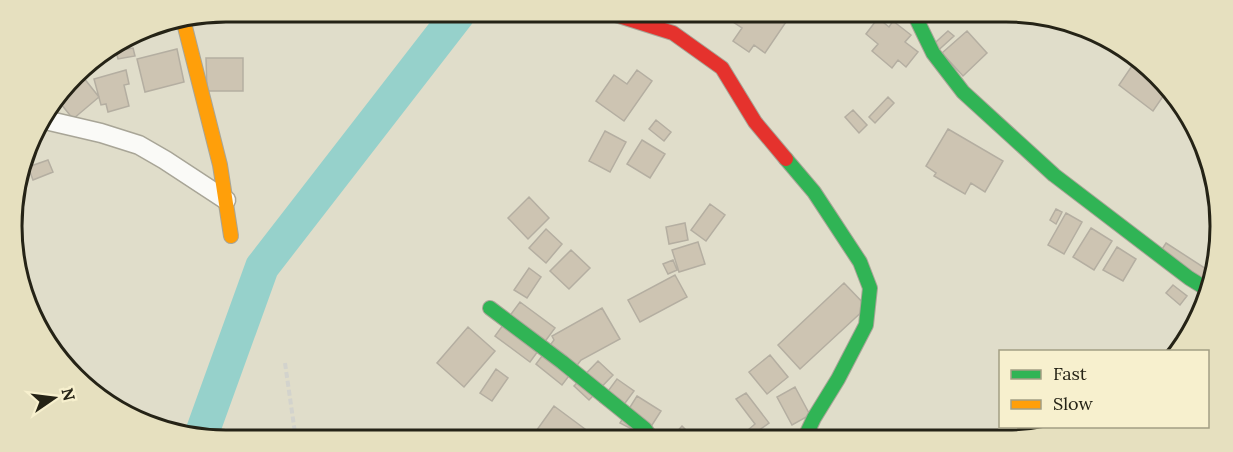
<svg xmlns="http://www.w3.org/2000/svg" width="1233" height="452" font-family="Lora,serif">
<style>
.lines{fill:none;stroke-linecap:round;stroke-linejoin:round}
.river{stroke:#96d1cb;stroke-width:34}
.building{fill:#cdc4b2;stroke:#b4aea1;stroke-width:1.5}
.street-casing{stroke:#a8a597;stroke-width:21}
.fast-casing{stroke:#a8a597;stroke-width:16}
.slow-casing{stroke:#a8a597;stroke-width:16}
.jam-casing{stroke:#a8a597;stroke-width:16}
.path{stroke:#d3d3cd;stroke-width:4;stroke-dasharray:6 3;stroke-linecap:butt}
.street{stroke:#fafaf7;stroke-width:18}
.fast{stroke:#30b455;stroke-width:14}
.slow{stroke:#ff9f0a;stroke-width:14}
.jam{stroke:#e5322d;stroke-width:14}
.rim{fill:none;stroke:#252316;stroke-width:3}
</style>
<rect width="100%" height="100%" fill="#e0ddca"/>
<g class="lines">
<path class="river" d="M 202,433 L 262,267 L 458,14"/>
</g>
<path class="building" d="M 732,16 L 778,17 L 786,22 L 765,53 L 754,45 L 749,52 L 733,41 L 742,28 L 730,20 Z
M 878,18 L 889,27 L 893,21 L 911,35 L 905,42 L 918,52 L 906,67 L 898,60 L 892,68 L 872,51 L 878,44 L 866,34 Z
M 180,20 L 181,23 L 137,35 L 157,23 Z
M 948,31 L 954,36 L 932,56 L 927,50 Z
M 967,31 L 987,53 L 963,76 L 942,53 Z
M 133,48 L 135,56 L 118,59 L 116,51 Z
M 177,49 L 184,82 L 145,92 L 137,59 Z
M 1138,57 L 1160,82 L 1157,86 L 1166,92 L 1153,111 L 1119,85 Z
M 206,58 L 243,58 L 243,91 L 207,91 Z
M 126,70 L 129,84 L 124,85 L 129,106 L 108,112 L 106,104 L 101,105 L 94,79 Z
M 637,70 L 652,81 L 624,121 L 596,101 L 614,75 L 627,84 Z
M 79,72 L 99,97 L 73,119 L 57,99 Z
M 888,97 L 894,103 L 875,123 L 869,117 Z
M 853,110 L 867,125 L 859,133 L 845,117 Z
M 656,120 L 671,132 L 664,141 L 649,129 Z
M 948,129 L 1003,161 L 985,192 L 971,183 L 965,194 L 934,176 L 936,173 L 926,166 Z
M 605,131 L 626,142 L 610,172 L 589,161 Z
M 642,140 L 665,154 L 650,178 L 627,164 Z
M 48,160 L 53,172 L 33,180 L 28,167 Z
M 529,197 L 549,218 L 528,239 L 508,218 Z
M 710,204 L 725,215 L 706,241 L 691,230 Z
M 1056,209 L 1062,212 L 1056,224 L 1050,220 Z
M 1066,213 L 1082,222 L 1064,254 L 1048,245 Z
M 685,223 L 688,240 L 669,244 L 666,227 Z
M 1091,228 L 1112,241 L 1094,270 L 1073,257 Z
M 546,229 L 562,244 L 546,263 L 529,248 Z
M 698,242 L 705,264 L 679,272 L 672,250 Z
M 1166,243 L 1214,274 L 1208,286 L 1159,254 Z
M 1117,247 L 1136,259 L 1123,281 L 1103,270 Z
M 571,250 L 590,268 L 569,289 L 550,271 Z
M 673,260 L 677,270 L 668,274 L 663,264 Z
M 529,268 L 541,277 L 527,298 L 514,290 Z
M 675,275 L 687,297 L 640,322 L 628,300 Z
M 844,283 L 867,307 L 800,369 L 778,345 Z
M 1173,285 L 1187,296 L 1180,305 L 1166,293 Z
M 520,302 L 555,328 L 530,362 L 495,336 Z
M 602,308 L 620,339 L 581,360 L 562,385 L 536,364 L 554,340 L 552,336 Z
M 468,327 L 495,351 L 464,387 L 437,363 Z
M 770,355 L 788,377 L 767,394 L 749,372 Z
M 598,361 L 613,375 L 589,400 L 574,386 Z
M 496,369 L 508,378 L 492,401 L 480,393 Z
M 617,379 L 634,391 L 617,414 L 600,402 Z
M 795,387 L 810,415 L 792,425 L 777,397 Z
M 746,393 L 769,423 L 751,436 L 741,436 L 755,424 L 736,399 Z
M 637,396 L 661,411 L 645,436 L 620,423 Z
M 554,406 L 593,435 L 536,435 L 534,434 Z
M 682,426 L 692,436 L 673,436 Z"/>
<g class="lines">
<defs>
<path id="street" d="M 41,119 L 101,133 L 139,145 L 165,160 L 226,200"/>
<path id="fast" d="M 916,18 L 933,53 L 963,92 L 1054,175 L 1189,278 L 1210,291
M 786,159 L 814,192 L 860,262 L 870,288 L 866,325 L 838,379 L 814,418 L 805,437
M 490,308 L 562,362 L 645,429 L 650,436"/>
<path id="slow" d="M 183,19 L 220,165 L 231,236"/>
<path id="jam" d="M 616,15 L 673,33 L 722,68 L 755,122 L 786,159"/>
</defs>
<use href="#street" class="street-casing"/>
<use href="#fast" class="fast-casing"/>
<use href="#slow" class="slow-casing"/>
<use href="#jam" class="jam-casing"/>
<path class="path" d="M 285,363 L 295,433"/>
<use href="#street" class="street"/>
<use href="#fast" class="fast"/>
<use href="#slow" class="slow"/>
<use href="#jam" class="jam"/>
</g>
<path d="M0 0H1233V452H0ZM226 22H1006A204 204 0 0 1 1210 226V226A204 204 0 0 1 1006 430H226A204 204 0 0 1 22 226V226A204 204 0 0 1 226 22Z" fill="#e6e0bf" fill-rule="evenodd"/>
<path class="rim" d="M226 22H1006A204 204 0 0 1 1210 226V226A204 204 0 0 1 1006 430H226A204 204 0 0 1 22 226V226A204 204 0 0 1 226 22Z"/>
<rect x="999" y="350" width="210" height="78" fill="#f7f0ce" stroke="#a39e84" stroke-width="1.5"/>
<rect x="1011" y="370" width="30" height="9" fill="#30b455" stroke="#a39e84" stroke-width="1.5"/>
<text x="1053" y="380" font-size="18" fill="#252316">Fast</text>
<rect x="1011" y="400" width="30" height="9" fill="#ff9f0a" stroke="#a39e84" stroke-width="1.5"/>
<text x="1053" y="410" font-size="18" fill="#252316">Slow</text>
<g transform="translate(54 398) rotate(76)" stroke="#f7f0ce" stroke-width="4.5" paint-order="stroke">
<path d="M0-4.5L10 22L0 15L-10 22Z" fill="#252316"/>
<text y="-9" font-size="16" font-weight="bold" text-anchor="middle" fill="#252316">N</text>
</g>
</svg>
